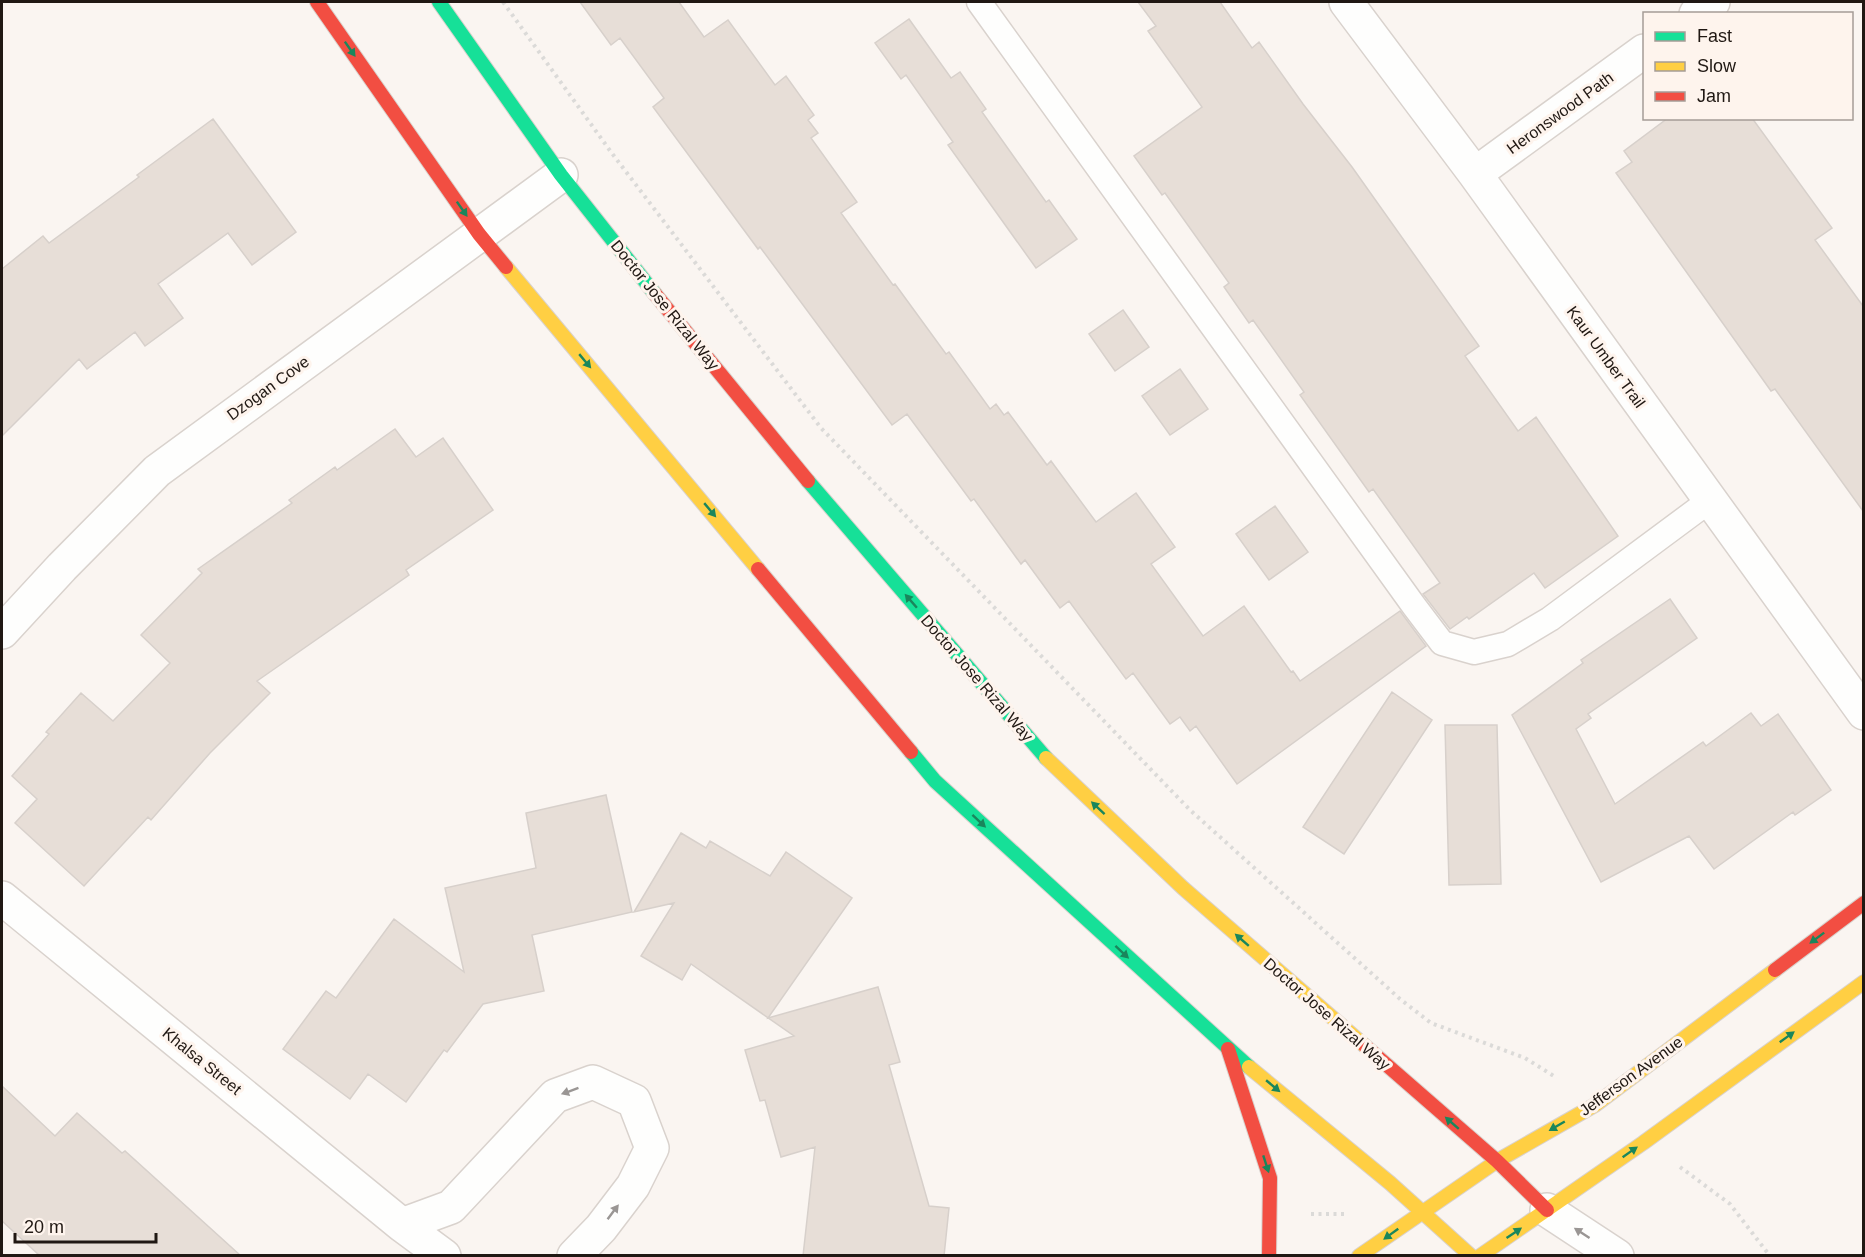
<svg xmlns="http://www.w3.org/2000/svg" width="1865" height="1257" font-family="Helvetica,sans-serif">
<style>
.building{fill:#e7ded7;stroke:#d7d0cb;stroke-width:1.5}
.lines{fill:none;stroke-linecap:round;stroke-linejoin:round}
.lane-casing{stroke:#d9d2cd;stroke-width:27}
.street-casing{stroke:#d9d2cd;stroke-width:36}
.fast-casing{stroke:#d9d2cd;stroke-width:16}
.slow-casing{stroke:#d9d2cd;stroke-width:16}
.jam-casing{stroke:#d9d2cd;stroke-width:16}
.path{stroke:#dbdad8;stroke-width:4;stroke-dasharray:3 4.5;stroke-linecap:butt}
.lane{stroke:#fefefd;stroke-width:24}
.street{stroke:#fefefd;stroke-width:33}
.fast{stroke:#16e098;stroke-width:14}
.slow{stroke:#ffcf43;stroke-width:14}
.jam{stroke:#f24e42;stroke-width:14}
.oneway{fill:#1a865c}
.oneway2{fill:#9a9694}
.labels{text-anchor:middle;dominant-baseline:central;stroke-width:6;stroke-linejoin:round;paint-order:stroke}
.street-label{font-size:16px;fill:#201813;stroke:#fef4ed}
</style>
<rect width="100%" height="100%" fill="#faf5f1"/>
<path class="building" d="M 580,2 L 679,2 L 704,37 L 728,20 L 775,85 L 786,76 L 814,115 L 808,120 L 818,133 L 811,138 L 857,202 L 841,213 L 893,285 L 895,284 L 946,354 L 949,352 L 990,409 L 996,404 L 1004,415 L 1008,412 L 1047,465 L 1051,461 L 1096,522 L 1136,493 L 1175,547 L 1151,564 L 1203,636 L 1244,606 L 1291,672 L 1293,671 L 1300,681 L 1400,611 L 1426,646 L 1237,784 L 1196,726 L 1190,731 L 1180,717 L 1170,724 L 1133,673 L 1126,679 L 1069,601 L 1060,608 L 1025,560 L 1021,564 L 974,499 L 971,501 L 907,414 L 892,425 L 760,247 L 758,249 L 653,107 L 664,98 L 620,38 L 611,45 Z
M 1138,2 L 1220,2 L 1252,48 L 1259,42 L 1303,104 L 1352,167 L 1479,346 L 1465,356 L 1518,431 L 1536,417 L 1618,536 L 1545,588 L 1534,573 L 1469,619 L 1467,617 L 1450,629 L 1423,594 L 1440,583 L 1373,489 L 1369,492 L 1300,395 L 1304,392 L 1253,320 L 1249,323 L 1224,287 L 1229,283 L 1165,193 L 1162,195 L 1134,156 L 1202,107 L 1148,31 L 1156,26 Z
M 909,19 L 951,78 L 960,72 L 986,109 L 982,112 L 1046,202 L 1049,200 L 1077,239 L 1036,268 L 948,145 L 953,142 L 906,75 L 901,79 L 875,43 Z
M 1668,118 L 1752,118 L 1832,228 L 1815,240 L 1863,306 L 1863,511 L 1775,389 L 1771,391 L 1616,173 L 1632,162 L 1624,151 Z
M 213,119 L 296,232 L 252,265 L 228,233 L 158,284 L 183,318 L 145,346 L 135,332 L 87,369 L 79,359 L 2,436 L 2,269 L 43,236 L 49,243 L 139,177 L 137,175 Z
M 1123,310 L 1149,347 L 1115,371 L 1089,334 Z
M 1180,369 L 1208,409 L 1170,435 L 1142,396 Z
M 395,429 L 416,457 L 443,438 L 493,510 L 406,570 L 409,575 L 257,681 L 270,693 L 210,753 L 151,820 L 148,817 L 84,886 L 15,823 L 37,799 L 12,776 L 49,734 L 46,732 L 81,693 L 113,721 L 170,663 L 141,635 L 202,573 L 198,569 L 292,503 L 289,500 L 335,467 L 337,470 Z
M 1275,506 L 1308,552 L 1269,580 L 1236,534 Z
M 1670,599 L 1697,638 L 1588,714 L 1591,718 L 1576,729 L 1615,804 L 1703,742 L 1706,746 L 1751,713 L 1761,726 L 1778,714 L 1831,790 L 1795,815 L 1793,812 L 1714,869 L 1689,836 L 1601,882 L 1512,715 L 1583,663 L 1581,660 Z
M 1392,692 L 1432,720 L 1344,854 L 1303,827 Z
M 1445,725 L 1497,725 L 1501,884 L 1449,885 Z
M 606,795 L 632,912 L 532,935 L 544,991 L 483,1004 L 447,1052 L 444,1050 L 406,1102 L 368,1074 L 350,1099 L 283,1049 L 326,991 L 336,998 L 394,919 L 464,972 L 445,888 L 536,868 L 526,813 Z
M 681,833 L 706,848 L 710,841 L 770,876 L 786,852 L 852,898 L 768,1018 L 878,987 L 900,1062 L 889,1065 L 929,1206 L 949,1208 L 944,1256 L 803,1256 L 815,1147 L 781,1157 L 765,1100 L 760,1101 L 745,1050 L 794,1036 L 691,964 L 682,980 L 641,956 L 674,903 L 634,912 Z
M 2,1086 L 55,1136 L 77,1113 L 122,1153 L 125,1151 L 241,1256 L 39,1255 L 2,1221 Z"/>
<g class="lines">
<defs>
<path id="lane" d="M 979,2 L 1414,606 L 1442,643 L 1474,652 L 1508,644 L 1550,619 L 1709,501"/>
<path id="street" d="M 1346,2 L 1475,174 L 1864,713
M 1696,14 L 1713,2
M 1475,174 L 1644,51
M 2,632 L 62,567 L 157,471 L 561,175
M 2,898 L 402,1225 L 444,1256
M 1547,1210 L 1617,1256
M 402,1225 L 451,1207 L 555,1096 L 593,1082 L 634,1101 L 652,1148 L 633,1186 L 601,1228 L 574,1256"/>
<path id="fast" d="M 439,2 L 561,175 L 655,294
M 808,481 L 1046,758
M 911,752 L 935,781 L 1249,1067"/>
<path id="slow" d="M 506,267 L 758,569
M 1046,758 L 1183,888 L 1365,1046
M 1249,1067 L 1390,1183 L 1471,1256
M 1359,1256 L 1497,1161 L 1595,1105 L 1775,970
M 1480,1256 L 1643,1143 L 1864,982"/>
<path id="jam" d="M 317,2 L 479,234 L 506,267
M 655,294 L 808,481
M 758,569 L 911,752
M 1775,970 L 1864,903
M 1365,1046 L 1497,1161 L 1547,1210
M 1228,1049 L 1270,1178 L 1269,1256"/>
</defs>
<use href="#lane" class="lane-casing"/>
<use href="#street" class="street-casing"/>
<use href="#fast" class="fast-casing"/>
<use href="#slow" class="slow-casing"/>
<use href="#jam" class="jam-casing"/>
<path class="path" d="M 503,2 L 611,152 L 821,428 L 1190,810 L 1400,999 L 1431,1023 L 1525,1058 L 1557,1078
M 1680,1167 L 1730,1204 L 1770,1256
M 1311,1214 L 1345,1214"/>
<use href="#lane" class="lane"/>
<use href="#street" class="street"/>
<use href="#fast" class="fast"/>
<use href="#slow" class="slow"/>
<use href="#jam" class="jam"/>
</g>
<defs><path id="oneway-solid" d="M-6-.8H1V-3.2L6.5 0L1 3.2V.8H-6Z" transform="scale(1.5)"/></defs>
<g class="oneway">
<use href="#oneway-solid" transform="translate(350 49) rotate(55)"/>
<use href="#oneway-solid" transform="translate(462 209) rotate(55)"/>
<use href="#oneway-solid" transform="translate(585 361) rotate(50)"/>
<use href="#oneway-solid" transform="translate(710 510) rotate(50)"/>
<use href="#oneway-solid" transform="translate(911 601) rotate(-131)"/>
<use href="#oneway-solid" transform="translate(1098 808) rotate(-137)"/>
<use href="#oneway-solid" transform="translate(979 821) rotate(43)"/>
<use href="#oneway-solid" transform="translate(1817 938) rotate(143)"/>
<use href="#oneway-solid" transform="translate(1242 940) rotate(-139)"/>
<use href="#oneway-solid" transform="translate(1122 952) rotate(43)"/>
<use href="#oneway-solid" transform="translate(1787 1037) rotate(-36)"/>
<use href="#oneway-solid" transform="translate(1273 1086) rotate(40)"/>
<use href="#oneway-solid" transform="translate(1452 1123) rotate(-139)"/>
<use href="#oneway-solid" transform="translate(1557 1126) rotate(150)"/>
<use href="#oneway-solid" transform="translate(1630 1152) rotate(-35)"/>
<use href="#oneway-solid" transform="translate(1266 1164) rotate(72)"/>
<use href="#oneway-solid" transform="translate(1514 1233) rotate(-34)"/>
<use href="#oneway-solid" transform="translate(1391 1234) rotate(144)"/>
</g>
<g class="oneway2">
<use href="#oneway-solid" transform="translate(570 1091) rotate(160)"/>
<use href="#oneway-solid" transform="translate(613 1212) rotate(-53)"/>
<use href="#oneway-solid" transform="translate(1582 1233) rotate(-147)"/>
</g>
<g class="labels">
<g class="street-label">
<text transform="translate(1560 113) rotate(-36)">Heronswood Path</text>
<text transform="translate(665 305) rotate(51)">Doctor Jose Rizal Way</text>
<text transform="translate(1606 357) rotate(54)">Kaur Umber Trail</text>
<text transform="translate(268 388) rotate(-36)">Dzogan Cove</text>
<text transform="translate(977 678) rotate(49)">Doctor Jose Rizal Way</text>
<text transform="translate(1327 1014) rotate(41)">Doctor Jose Rizal Way</text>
<text transform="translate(202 1061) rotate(39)">Khalsa Street</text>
<text transform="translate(1631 1076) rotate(-36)">Jefferson Avenue</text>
</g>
</g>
<rect width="1865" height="1257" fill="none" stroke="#201813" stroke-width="6"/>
<rect x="1643" y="12" width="210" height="108" fill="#fef4ed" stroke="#a59c96" stroke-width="1.5"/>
<rect x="1655" y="32" width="30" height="9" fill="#16e098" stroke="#a59c96" stroke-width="1.5"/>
<text x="1697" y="42" font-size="18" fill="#201813">Fast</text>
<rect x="1655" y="62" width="30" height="9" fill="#ffcf43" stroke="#a59c96" stroke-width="1.5"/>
<text x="1697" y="72" font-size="18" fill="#201813">Slow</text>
<rect x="1655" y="92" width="30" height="9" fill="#f24e42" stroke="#a59c96" stroke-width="1.5"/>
<text x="1697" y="102" font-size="18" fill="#201813">Jam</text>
<path d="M15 1233v9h141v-9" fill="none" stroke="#201813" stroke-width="3"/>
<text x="24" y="1233" font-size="18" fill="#201813" stroke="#fef4ed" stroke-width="4.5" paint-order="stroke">20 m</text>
</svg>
